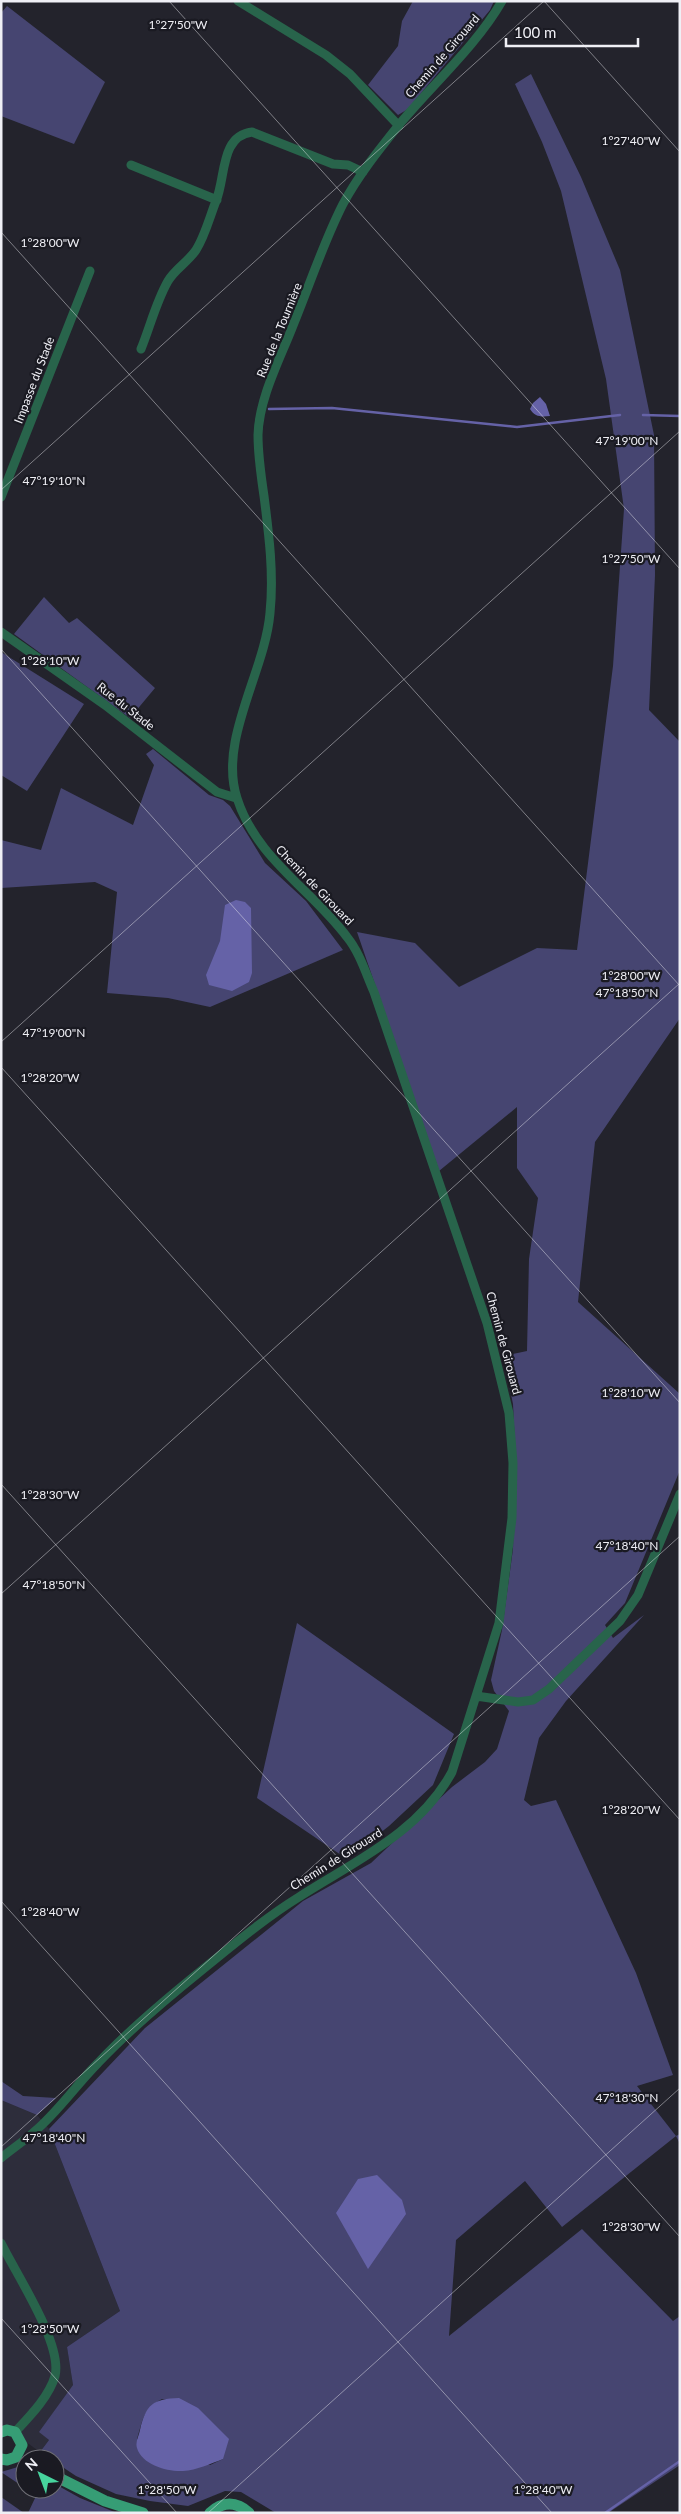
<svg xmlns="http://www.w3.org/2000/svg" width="681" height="2514" font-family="Lato,sans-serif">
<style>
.built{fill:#2d2d3b}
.green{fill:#464571;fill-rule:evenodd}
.water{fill:#6562a7}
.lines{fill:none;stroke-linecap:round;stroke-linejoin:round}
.stream{stroke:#6562a7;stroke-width:2.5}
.minor{stroke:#28644b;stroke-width:9}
.major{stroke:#369d75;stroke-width:11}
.ticks{fill:none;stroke:#efeff5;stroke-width:1;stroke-opacity:0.45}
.labels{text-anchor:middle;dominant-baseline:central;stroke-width:4.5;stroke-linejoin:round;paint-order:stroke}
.street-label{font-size:12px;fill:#efeff5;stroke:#1a1a22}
.ticks-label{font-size:12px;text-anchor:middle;fill:#efeff5;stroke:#1a1a22;stroke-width:4.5;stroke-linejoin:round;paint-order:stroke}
</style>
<rect width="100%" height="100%" fill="#23232c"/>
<path class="built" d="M 1,2100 L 37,2115 L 49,2129 L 120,2311 L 67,2347 L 73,2385 L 40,2432 L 49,2440 L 40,2452 L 1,2424 Z"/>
<path class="green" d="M 413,1 L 494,1 L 490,10 L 408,109 L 398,115 L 368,85 L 398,46 L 402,21 Z
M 7,6 L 105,82 L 74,144 L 1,116 L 1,13 Z
M 531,74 L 581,177 L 620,270 L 654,435 L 655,575 L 649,710 L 680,742 L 680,1018 L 595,1142 L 578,1302 L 680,1394 L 680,1470 L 625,1603 L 605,1625 L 613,1638 L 644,1615 L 566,1701 L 539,1738 L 524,1800 L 531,1806 L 556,1800 L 636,1973 L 673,2075 L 637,2086 L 676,2136 L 680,2134 L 680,2144 L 676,2136 L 562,2227 L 525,2181 L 456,2240 L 449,2336 L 582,2229 L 673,2321 L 680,2316 L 680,2465 L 608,2513 L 276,2513 L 241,2492 L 225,2491 L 188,2506 L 150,2501 L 116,2494 L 76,2476 L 55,2462 L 55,2459 L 51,2459 L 40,2452 L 49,2440 L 39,2432 L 73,2385 L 67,2347 L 120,2311 L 49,2129 L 145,2028 L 303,1901 L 371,1863 L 452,1787 L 485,1762 L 497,1749 L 509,1711 L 494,1691 L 491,1680 L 502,1630 L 513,1549 L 515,1446 L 513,1404 L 503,1356 L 527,1351 L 529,1259 L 538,1198 L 517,1168 L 517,1107 L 439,1171 L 357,932 L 415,943 L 459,987 L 537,948 L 577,950 L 613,666 L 624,509 L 606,379 L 561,191 L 542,142 L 515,84 ZM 162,2399 L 179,2399 L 223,2459 L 210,2465 L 137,2439 C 143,2420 142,2410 162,2399 Z
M 44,597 L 69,623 L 77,618 L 155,688 L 130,718 L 14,634 Z
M 1,652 L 84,704 L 27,791 L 1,775 Z
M 153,749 L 209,795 L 223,800 L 230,806 L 265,863 L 306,901 L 343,950 L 210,1007 L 168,998 L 107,993 L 117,892 L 95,882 L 1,888 L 1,840 L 41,850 L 61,788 L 133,825 L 154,765 L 146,754 Z
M 297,1623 L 454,1734 L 433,1785 L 389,1826 L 347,1859 L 257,1798 Z
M 1,2081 L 23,2096 L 56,2098 L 37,2115 L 1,2100 Z
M 18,2467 L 25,2470 L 25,2488 L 1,2472 Z
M 55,2484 L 80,2498 L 117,2513 L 28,2513 L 36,2496 L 27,2489 L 55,2489 Z
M 1,2497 L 24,2513 L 1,2513 Z"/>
<path class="water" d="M 540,397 L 546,404 L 550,416 C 541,417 535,417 530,409 L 533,403 Z
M 236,900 L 245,902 L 251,908 L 252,973 L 249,982 L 232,991 L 209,985 L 206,975 L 220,941 L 225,905 Z
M 377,2175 L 402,2200 L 406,2214 L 368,2269 L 336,2213 L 358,2179 Z
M 179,2398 L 198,2408 L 229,2439 L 223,2459 C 210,2464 197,2470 183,2471 C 168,2472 142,2465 137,2448 C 135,2442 139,2436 140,2430 C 146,2404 153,2399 179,2398 Z"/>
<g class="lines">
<path class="stream" d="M 269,409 L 332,408 L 517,427 L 620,415
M 643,415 L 680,416
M 605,2513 L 680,2461"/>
<path class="minor" d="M 238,1 L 326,55 L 350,74 L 399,126
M 131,165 L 217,200
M 141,349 C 150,327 156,302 168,281 C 175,269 188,262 196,250 C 205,236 210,216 216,201 C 226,177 220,136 252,132 L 333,164 L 348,165 L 363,172
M 1,497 L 90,271
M 1,632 L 105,705 L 217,792 L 236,798
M 476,1696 L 518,1702 L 533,1700 L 549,1689 L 620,1621 L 638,1595 L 680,1494
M 1,2158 C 12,2149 24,2141 34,2132 C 58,2112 76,2085 98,2063 C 130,2029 166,1999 202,1970 C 233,1945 265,1918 299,1897 C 355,1861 419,1833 452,1772 L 499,1623 L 512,1518 L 513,1463 L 509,1413 L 487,1323 L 374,992 C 366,974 360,953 347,937 C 311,889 256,858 237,798 C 218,740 265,672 270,613 C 274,574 269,535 264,496 C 261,476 258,455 258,435 C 259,399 279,361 292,328 C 309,287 323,243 343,204 C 358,176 378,151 398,126 C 431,86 477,45 502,1
M 1,2243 C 16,2274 63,2344 55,2376 C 49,2397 29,2417 15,2432"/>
<path class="major" d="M 1,2432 L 7,2430 L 15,2432 L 22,2445 L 16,2457 L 7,2460 L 1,2459
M 55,2476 L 105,2501 L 143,2513
M 210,2513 C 222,2501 237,2501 249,2513"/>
</g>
<path class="ticks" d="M 169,1 L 680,569M 544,1 L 680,152M 1,232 L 680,986M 1,490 L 544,1M 1,649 L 680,1403M 1,1042 L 680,431M 1,1067 L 680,1820M 1,1484 L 680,2237M 1,1594 L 680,983M 1,1901 L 552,2513M 1,2147 L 680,1536M 1,2318 L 177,2513M 208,2513 L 680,2088"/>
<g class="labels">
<g class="street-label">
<text transform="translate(442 56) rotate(-49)">Chemin de Girouard</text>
<text transform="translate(279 330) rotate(-68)">Rue de la Tournière</text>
<text transform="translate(34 380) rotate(-69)">Impasse du Stade</text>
<text transform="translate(126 706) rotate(38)">Rue du Stade</text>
<text transform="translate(315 885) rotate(46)">Chemin de Girouard</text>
<text transform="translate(504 1343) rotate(75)">Chemin de Girouard</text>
<text transform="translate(336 1859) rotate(-32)">Chemin de Girouard</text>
</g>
</g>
<g class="ticks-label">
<text x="178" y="29">1°27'50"W</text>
<text x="631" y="145">1°27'40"W</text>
<text x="50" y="247">1°28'00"W</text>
<text x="627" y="445">47°19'00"N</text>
<text x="54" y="485">47°19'10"N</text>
<text x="631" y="563">1°27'50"W</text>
<text x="50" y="665">1°28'10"W</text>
<text x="631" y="980">1°28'00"W</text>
<text x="627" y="997">47°18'50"N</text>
<text x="54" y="1037">47°19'00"N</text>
<text x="50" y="1082">1°28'20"W</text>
<text x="631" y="1397">1°28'10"W</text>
<text x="50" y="1499">1°28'30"W</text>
<text x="627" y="1550">47°18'40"N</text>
<text x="54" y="1589">47°18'50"N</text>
<text x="631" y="1814">1°28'20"W</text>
<text x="50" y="1916">1°28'40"W</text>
<text x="627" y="2102">47°18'30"N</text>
<text x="54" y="2142">47°18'40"N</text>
<text x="631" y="2231">1°28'30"W</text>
<text x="50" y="2333">1°28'50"W</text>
<text x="167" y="2494">1°28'50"W</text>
<text x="543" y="2494">1°28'40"W</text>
</g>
<rect width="681" height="2514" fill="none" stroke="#efeff5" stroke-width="5"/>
<g transform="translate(40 2474) rotate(318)"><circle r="24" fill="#1a1a22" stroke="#6f6f76"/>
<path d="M0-4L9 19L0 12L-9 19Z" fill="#47d49e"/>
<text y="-8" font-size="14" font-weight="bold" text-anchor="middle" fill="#efeff5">N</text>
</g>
<path d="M506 38v8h132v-8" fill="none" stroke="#efeff5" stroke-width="2.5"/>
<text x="514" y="38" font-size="15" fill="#efeff5" stroke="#1a1a22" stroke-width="4" paint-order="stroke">100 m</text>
</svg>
